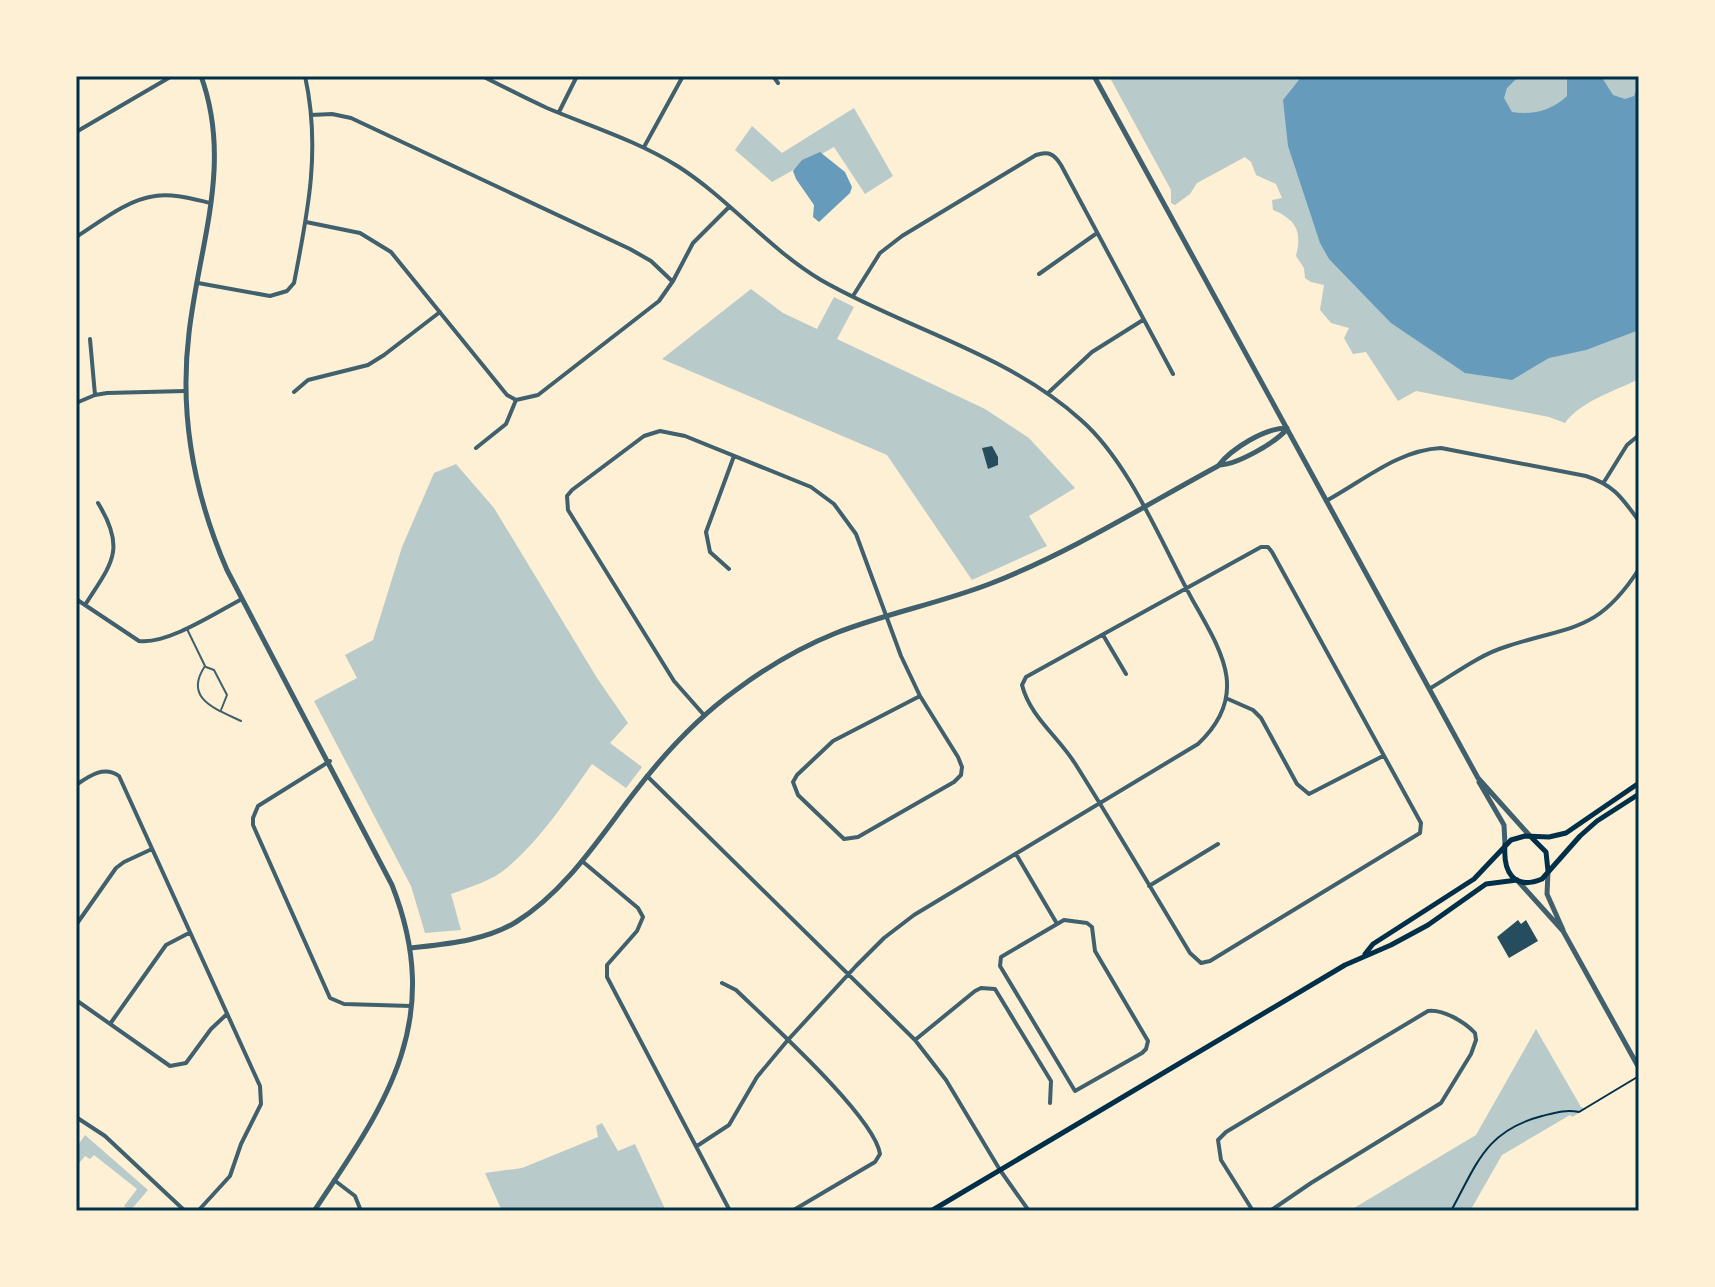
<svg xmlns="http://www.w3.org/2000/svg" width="1715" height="1287" font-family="'Libre Baskerville',serif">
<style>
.green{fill:#b9caca}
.water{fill:#669bbc}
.building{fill:#264d5e}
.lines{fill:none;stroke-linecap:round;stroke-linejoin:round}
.path{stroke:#003049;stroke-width:2}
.service{stroke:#3f606c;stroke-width:2}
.minor{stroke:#3f606c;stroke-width:4}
.tertiary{stroke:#3f606c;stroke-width:5}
.secondary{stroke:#003049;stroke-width:5}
.neatline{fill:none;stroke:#003049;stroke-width:3}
</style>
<rect width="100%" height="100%" fill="#fdf0d5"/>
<path class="green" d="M 1109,76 L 1639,76 L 1639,379 C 1615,391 1581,401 1565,423 L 1549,417 L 1416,391 L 1398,401 L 1366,352 L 1353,354 L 1344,338 L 1349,328 L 1331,323 L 1320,310 L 1324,285 L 1311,282 L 1305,278 L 1304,268 L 1296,256 C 1302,232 1297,220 1273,210 L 1272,200 L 1282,198 L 1276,184 L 1256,175 L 1251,162 L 1245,157 L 1197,183 L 1190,194 L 1175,205 L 1171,203 L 1171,190 Z
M 854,108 L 893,176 L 865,194 L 834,147 L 772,182 L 735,150 L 752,126 L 782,153 Z
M 751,289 L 783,313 L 817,329 L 834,297 L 854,307 L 837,339 L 985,409 L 1029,438 L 1075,488 L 1029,516 L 1047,546 L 972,580 L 887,455 L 662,359 Z
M 456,464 L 494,508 L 597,678 L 628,723 L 610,743 L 642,767 L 626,788 L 592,764 C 567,799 541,839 508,867 C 492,881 470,887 451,894 L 461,930 L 425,933 L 411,886 L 314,701 L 357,678 L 345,655 L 373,640 L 402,547 L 434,473 Z
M 1536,1029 L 1581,1107 L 1586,1109 L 1572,1117 L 1570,1115 L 1502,1155 L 1470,1211 L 1349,1211 L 1476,1135 Z
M 602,1123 L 618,1151 L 635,1144 L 666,1211 L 502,1211 L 485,1173 L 522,1168 L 598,1137 L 596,1126 Z
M 85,1135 L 148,1190 L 130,1211 L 124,1206 L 137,1189 L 94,1155 L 90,1159 L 85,1156 L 76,1167 L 76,1148 Z"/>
<path class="water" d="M 1302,76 L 1519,76 L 1507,88 L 1504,98 L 1512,112 C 1533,115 1551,111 1567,96 L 1567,76 L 1601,76 L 1613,95 L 1625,99 L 1634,96 L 1639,84 L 1639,330 L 1586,350 L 1549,358 L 1512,380 L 1465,373 L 1391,323 L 1329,259 L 1320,243 L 1288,146 L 1283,100 Z
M 820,152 L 845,172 L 852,187 L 850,193 L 819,222 L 813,217 L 814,205 L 796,179 L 793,171 L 802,160 Z"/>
<path class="building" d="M 992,446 L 998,457 L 998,465 L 988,469 L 982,448 Z
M 1518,920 L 1521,924 L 1526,920 L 1538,941 L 1509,958 L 1497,937 Z"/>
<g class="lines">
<path class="path" d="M 1451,1211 C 1477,1164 1485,1131 1542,1116 C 1554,1113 1566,1109 1579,1112 L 1639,1076"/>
<path class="service" d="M 187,629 L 205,666 C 183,699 216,709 241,721
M 206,667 L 214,670 L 227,695 L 221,710"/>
<path class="minor" d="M 482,76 C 504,87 525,98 547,108 C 592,127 638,141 679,167 C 730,200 769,249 821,280 C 906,329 1007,353 1081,420 C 1129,462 1161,542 1192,599 C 1221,651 1251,694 1198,744 L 914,915 L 884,938 L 856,966 L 787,1041 L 757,1077 L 729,1125 L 697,1146
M 773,76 L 778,83
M 559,112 L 577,76
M 311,115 L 332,114 L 351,118 L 630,249 L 651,261 L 672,281
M 76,132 L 172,76
M 644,147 L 683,76
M 306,222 L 360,233 L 391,252 L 507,395 L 516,400 L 538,395 L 659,301 L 673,281 L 693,243 L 729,207
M 76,237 C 100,222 126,200 155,196 C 173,193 193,199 211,203
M 1039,274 L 1097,233
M 198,283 L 270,296 L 287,291 L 294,283 C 308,212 321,148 305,76
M 853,296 L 880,253 L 902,236 L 1036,155 C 1049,151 1054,154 1061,165 L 1173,374
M 90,339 L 95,395
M 294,392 L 308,380 L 368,365 L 384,355 L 440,312
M 1048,393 L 1092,352 L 1143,320
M 76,403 L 95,395 L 107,393 L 185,391
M 476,448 L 506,424 L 516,400
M 1604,482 L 1627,445 L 1639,435
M 1326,501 C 1363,481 1398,450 1441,448 L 1586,476 C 1614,485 1622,498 1639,521
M 1261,547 L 1268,547 L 1272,552 L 1421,823 L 1420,833 L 1210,961 L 1201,963 L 1190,953 C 1152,890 1115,827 1076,765 C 1059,737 1030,717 1022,685 L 1026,677 L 1035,672 Z
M 729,569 L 710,552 L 706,532 L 734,456
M 76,599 L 139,641 C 167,645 217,612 242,599
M 85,605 C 111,564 127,550 98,503
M 1103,635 L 1126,674
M 1429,689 C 1453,675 1479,655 1505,647 C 1570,625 1597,634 1639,569
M 1228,699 L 1253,710 L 1261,718 L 1297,784 L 1309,794 L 1383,756
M 704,715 L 674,681 L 568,510 L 567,496 L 572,490 L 644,436 L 660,431 L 685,436 L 811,487 L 834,504 L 856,534 L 901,656 L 920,696 L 958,757 L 962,767 L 961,775 L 954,782 L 858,837 L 844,839 L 798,795 L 793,782 L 797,775 L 833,741 L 920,696
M 330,761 L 258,806 L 253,818 L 253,825 L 330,998 L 344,1004 L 411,1006
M 647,776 L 915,1040 L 946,1080 L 1000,1170 L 1029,1211
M 76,785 C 89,776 104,765 119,776 L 260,1086 L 261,1104 L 241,1144 L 230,1176 L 198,1211
M 1016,854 L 1056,922
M 582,861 L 638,908 L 643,917 L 637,931 L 607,965 L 607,977 L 730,1211
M 1149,886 L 1218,844
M 1064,920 L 1087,923 L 1092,927 L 1095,951 L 1148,1041 L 1146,1049 L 1142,1053 L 1075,1091 L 1000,966 L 1001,957 Z
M 76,925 L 116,868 L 124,862 L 152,849
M 722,983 L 736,990 C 767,1020 875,1117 880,1154 L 875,1162 L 792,1211
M 76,1000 L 170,1066 L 186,1063 L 211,1029 L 227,1014
M 110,1024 L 166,945 L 189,933
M 915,1040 L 975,991 L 981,988 L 995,989 L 1051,1081 L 1050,1103
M 76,1117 L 105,1136 L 185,1211
M 334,1180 L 355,1196 L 361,1211
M 1253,1211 L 1221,1160 L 1218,1140 L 1226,1132 L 1428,1011 C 1443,1009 1465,1022 1475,1033 L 1476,1040 L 1471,1054 L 1441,1103 L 1311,1183 L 1270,1211"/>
<path class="tertiary" d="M 201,76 C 233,164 199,245 189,333 C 179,415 194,494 227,570 L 392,885 C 445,1020 387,1103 314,1211
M 1094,76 L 1478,778 L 1531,837
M 1220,465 C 1238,464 1275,443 1287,429
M 1479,782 L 1504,825 L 1505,845
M 1548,872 L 1547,894 L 1563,930
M 1517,880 L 1563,931 L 1639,1068
M 411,948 C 446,944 485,941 516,922 C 566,891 599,838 634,793 C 663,755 697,718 736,690 C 767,667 801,647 836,633 C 887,613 941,603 992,583 C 1071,552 1144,506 1218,466 C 1232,448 1265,428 1287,428"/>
<path class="secondary" d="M 1533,839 L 1546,852 L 1548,871
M 1505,845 C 1503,871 1513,891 1542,879 L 1580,836 L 1597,821 L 1639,794
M 1365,954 L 1373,944 L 1474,879 L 1511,840 L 1525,836 L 1549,837 L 1566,833 L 1639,783
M 931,1211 L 1345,965 L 1391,945 L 1428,925 L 1486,884 L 1517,880"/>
</g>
<rect width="1715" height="1287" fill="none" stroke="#fdf0d5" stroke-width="156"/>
<rect x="78" y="78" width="1559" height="1131" class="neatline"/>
</svg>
